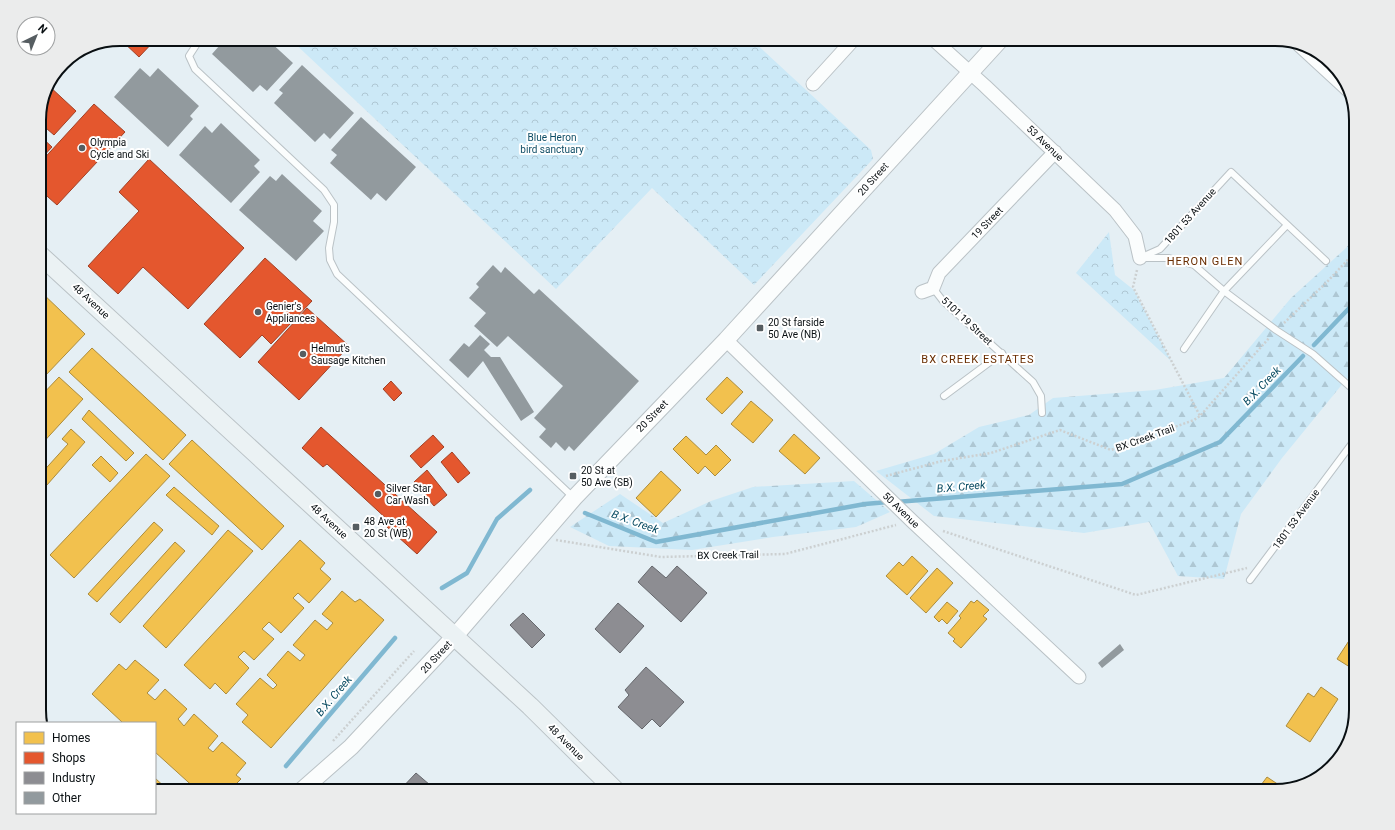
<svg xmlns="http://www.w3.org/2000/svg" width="1395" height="830" font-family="Roboto,sans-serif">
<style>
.forest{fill:url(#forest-firs)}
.park{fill:url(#park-crowns)}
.homes{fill:#f2c14e;stroke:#ac8c3c}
.shops{fill:#e4572e;stroke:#a24126}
.industry{fill:#8d8d92;stroke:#65676c}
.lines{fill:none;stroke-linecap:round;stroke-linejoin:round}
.stream{stroke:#80b8d1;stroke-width:4.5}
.building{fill:#929a9e}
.service-casing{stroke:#bac2c6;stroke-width:8}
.minor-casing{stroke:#bac2c6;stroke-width:15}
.tertiary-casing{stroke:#bac2c6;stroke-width:18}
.secondary-casing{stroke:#bac2c6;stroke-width:20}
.path{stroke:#ccd0d1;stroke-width:2.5;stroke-dasharray:2 2;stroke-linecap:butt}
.service{stroke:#fbfdfd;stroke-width:6}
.minor{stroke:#fbfdfd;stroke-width:13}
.tertiary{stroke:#fbfdfd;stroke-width:16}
.secondary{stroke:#ebf2f4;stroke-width:18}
.poi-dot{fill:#565d61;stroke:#fff;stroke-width:1.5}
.labels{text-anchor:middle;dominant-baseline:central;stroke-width:4;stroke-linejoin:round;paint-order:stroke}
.park-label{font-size:10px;fill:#0e4d65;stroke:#fff}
.poi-label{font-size:10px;fill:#090f12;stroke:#fff;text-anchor:start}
.street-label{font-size:10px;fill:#090f12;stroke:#fff}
.neighbourhood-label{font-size:11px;letter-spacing:1px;fill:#692d00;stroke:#fff}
.water-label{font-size:11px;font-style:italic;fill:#064960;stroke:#fff}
.rim{fill:none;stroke:#090f12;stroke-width:2}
</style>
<defs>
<pattern id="forest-firs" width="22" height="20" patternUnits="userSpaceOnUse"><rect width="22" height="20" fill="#cce9f7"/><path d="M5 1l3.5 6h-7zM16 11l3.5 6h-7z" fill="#aec7d3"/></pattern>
<pattern id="park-crowns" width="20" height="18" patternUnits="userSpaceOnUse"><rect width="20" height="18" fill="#cce9f7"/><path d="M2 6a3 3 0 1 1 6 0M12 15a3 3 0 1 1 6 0" fill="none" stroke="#aec7d3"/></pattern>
</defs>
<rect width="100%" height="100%" fill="#e5eff4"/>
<path class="forest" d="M 1356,236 L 1356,370 L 1344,382 L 1282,458 L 1241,514 L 1224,579 L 1178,576 L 1149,522 L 1084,533 L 934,516 L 876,471 L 934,454 L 979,427 L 1029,415 L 1053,398 L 1155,390 L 1224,378 L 1291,298 L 1346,248 Z
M 854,481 L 890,512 L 856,527 L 773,537 L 692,550 L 609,546 L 570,527 L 620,494 L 663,523 L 711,501 L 753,487 Z"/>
<path class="park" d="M 290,39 L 751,39 L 871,150 L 873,159 L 754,285 L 652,188 L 556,289 Z
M 1109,232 L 1115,275 L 1134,290 L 1171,361 L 1076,273 Z"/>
<path class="homes" d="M 40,291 L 85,334 L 45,376 L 39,371 Z
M 92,348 L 186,435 L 163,460 L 69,372 Z
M 59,377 L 83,399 L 39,447 L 39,398 Z
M 727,377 L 743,392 L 722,414 L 706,399 Z
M 751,401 L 773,420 L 753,443 L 731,424 Z
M 89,410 L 134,453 L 126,461 L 82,419 Z
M 71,429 L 85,442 L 39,494 L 39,476 L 68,444 L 62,439 Z
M 794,434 L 820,458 L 805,474 L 779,451 Z
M 686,436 L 706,455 L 716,445 L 731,460 L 715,476 L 705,466 L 698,474 L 673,449 Z
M 192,440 L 284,526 L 262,550 L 169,464 Z
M 146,454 L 170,476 L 74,578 L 50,555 Z
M 101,456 L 118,473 L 110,482 L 92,465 Z
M 661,471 L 681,490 L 656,517 L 636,498 Z
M 174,487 L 219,526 L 212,535 L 166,495 Z
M 154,522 L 163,530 L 97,602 L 88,594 Z
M 228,530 L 253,551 L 166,648 L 143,626 Z
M 300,540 L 325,563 L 320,569 L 331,579 L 309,603 L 298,593 L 293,598 L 304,608 L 281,633 L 269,622 L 262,629 L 274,639 L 254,660 L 244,651 L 238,657 L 249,668 L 226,694 L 215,683 L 210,689 L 184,665 Z
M 175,542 L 185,551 L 120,623 L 110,614 Z
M 912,556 L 928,571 L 907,595 L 886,576 L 899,562 L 903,566 Z
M 937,568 L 953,583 L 926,613 L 910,598 Z
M 342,591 L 355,602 L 360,599 L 384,620 L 271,748 L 242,722 L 248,715 L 236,704 L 260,678 L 273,689 L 277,685 L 267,675 L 288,651 L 300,661 L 305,655 L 293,645 L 315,620 L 327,630 L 333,623 L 322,614 Z
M 977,600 L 989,610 L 983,616 L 987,619 L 961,648 L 953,641 L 955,639 L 948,633 L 961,618 L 959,616 L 971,601 L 974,603 Z
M 947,602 L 958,611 L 947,624 L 942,619 L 939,622 L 934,617 Z
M 1356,630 L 1356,665 L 1353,669 L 1337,659 Z
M 135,660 L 159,680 L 147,693 L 155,700 L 165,689 L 187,709 L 178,719 L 184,726 L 194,714 L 218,736 L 208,748 L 213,752 L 222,742 L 246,763 L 236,775 L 241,779 L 229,791 L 198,791 L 155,752 L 155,723 L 123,723 L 92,694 L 119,664 L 126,670 Z
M 1321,687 L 1338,699 L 1310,742 L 1286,726 L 1308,693 L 1314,697 Z
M 1267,777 L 1285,789 L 1275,791 L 1261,791 L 1258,789 Z
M 155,778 L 169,791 L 155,791 Z"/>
<path class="shops" d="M 120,39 L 156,39 L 139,57 Z
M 48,85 L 76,111 L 54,135 L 39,122 L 39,115 L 45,89 Z
M 94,104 L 125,132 L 57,205 L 39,189 L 39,164 Z
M 39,135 L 52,147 L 39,161 Z
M 149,159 L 244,248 L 188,309 L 143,267 L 118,294 L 88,266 L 139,211 L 119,192 Z
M 265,258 L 312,301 L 271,344 L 262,335 L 240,358 L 204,324 Z
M 307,308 L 349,346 L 299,400 L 258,362 Z
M 391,381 L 402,393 L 394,401 L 383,389 Z
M 321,427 L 437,532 L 417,554 L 386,526 L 390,522 L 327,464 L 323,467 L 302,448 Z
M 433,435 L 444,447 L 421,468 L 410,456 Z
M 452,452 L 470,473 L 458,483 L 441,462 Z
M 427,470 L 447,495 L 434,506 L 414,482 Z"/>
<path class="industry" d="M 652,566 L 666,578 L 677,566 L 707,593 L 681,622 L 638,582 Z
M 618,603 L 644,626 L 620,653 L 595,629 Z
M 523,613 L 545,635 L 532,648 L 510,625 Z
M 646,667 L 684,702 L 660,727 L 652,719 L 642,729 L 618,707 L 629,695 L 625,690 Z
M 416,773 L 437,791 L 399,791 Z"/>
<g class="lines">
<path class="stream" d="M 1314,345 L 1356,301
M 896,502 L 1122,484 L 1220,442 L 1303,356
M 585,513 L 656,542 L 865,504 L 888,502
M 442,588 L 467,573 L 497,519 L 530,490
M 286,766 L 395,638"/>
</g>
<path class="building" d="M 214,39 L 267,39 L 293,63 L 267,91 L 260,85 L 253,92 L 212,54 L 220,45 Z
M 302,65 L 354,113 L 330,139 L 324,133 L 315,142 L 274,103 L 283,93 L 279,90 Z
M 140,68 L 150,77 L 158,68 L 199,106 L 190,116 L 193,119 L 168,147 L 114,97 Z
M 361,117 L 416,167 L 386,201 L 377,193 L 371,200 L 330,163 L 337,155 L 331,150 Z
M 221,123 L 260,160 L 254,166 L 260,172 L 231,203 L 179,155 L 205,126 L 212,133 Z
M 282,174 L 322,211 L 313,221 L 324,231 L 296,261 L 239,210 L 270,176 L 276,181 Z
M 493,265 L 501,273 L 505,267 L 534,294 L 539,289 L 639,381 L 574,451 L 569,446 L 565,451 L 556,442 L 551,448 L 539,437 L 546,429 L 534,418 L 563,386 L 508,336 L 497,347 L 474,326 L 486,313 L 469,298 L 479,287 L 476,284 Z
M 480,335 L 490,344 L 484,350 L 491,357 L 500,357 L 534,412 L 521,421 L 483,361 L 468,378 L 449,360 L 464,343 L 469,347 Z
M 1120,644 L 1124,650 L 1102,668 L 1098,663 Z"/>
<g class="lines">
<defs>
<path id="service" d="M 200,39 L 189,56 L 195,69 L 324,190 L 334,205 L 334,222 L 329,248 L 330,260 L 337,274 L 573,497
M 1142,257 L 1160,249 L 1231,172 L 1326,261
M 1140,258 L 1169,258 L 1194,265 L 1224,291 L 1276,330 L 1313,354 L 1356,392
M 933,288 L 943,301 L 1033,382 L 1041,396 L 1042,413
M 1184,349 L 1224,291 L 1287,225
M 944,396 L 1002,353
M 1250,580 L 1356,438"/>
<path id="minor" d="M 933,39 L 985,86 L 1115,210 L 1135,236 L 1140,258
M 1299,45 L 1349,91
M 813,84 L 854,39
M 922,292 L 933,288 L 939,273 L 1055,152
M 726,340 L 912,521 L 1079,677"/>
<path id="tertiary" d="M 301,791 L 351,747 L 455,636 L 574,498 L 726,340 L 1001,39"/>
<path id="secondary" d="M 39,254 L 530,706 L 616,791"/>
</defs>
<use href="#service" class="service-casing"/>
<use href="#minor" class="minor-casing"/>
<use href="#tertiary" class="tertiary-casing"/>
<use href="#secondary" class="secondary-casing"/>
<path class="path" d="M 1137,270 L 1133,287 L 1200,416
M 1284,323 L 1326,283 L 1356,251
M 886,476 L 942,461 L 991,453 L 1060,430 L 1111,450 L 1194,420 L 1200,416 L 1269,338
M 943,531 L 1136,595 L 1247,568
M 556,540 L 661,557 L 785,554 L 896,525
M 333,741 L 414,651"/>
<use href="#service" class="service"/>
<use href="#minor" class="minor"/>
<use href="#tertiary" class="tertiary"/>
<use href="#secondary" class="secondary"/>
</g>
<g class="poi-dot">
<circle cx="82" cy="148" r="4"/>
<circle cx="258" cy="312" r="4"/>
<rect x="756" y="324" width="8" height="8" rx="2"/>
<circle cx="303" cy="354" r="4"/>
<rect x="569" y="472" width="8" height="8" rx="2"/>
<circle cx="378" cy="494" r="4"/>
<rect x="352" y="523" width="8" height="8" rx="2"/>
</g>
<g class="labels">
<g class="park-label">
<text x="552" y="137">Blue Heron<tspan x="552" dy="12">bird sanctuary</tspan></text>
</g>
<g class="poi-label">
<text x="90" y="142">Olympia<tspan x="90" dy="12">Cycle and Ski</tspan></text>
<text x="266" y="306">Genier's<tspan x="266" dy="12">Appliances</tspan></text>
<text x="768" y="322">20 St farside<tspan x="768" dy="12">50 Ave (NB)</tspan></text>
<text x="311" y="348">Helmut's<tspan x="311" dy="12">Sausage Kitchen</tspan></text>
<text x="581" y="470">20 St at<tspan x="581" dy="12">50 Ave (SB)</tspan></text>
<text x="386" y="488">Silver Star<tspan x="386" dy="12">Car Wash</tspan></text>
<text x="364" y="521">48 Ave at<tspan x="364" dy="12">20 St (WB)</tspan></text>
</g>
<g class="street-label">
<text transform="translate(1045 143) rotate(44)">53 Avenue</text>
<text transform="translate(873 179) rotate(-48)">20 Street</text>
<text transform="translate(1190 216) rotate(-48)">1801 53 Avenue</text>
<text transform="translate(987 223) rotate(-46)">19 Street</text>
<text transform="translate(91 301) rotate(43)">48 Avenue</text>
<text transform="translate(967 321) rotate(43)">5101 19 Street</text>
<text transform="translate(652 416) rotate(-46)">20 Street</text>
<text transform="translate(1145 438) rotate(-20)">BX Creek Trail</text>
<text transform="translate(901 510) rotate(44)">50 Avenue</text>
<text transform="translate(1296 519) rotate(-54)">1801 53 Avenue</text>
<text transform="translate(329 521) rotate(43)">48 Avenue</text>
<text transform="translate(728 555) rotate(-1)">BX Creek Trail</text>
<text transform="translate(436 657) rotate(-47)">20 Street</text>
<text transform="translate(566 742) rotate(45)">48 Avenue</text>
</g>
<g class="neighbourhood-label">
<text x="1205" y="261">HERON GLEN</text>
<text x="978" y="359">BX CREEK ESTATES</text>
</g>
<g class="water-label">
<text transform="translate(1262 386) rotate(-46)">B.X. Creek</text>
<text transform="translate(961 487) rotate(-5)">B.X. Creek</text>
<text transform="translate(635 522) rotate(20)">B.X. Creek</text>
<text transform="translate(334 696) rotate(-50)">B.X. Creek</text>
</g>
</g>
<path d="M0 0H1395V830H0ZM120 46H1275A74 74 0 0 1 1349 120V710A74 74 0 0 1 1275 784H120A74 74 0 0 1 46 710V120A74 74 0 0 1 120 46Z" fill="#ebecec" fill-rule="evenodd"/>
<path class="rim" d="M120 46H1275A74 74 0 0 1 1349 120V710A74 74 0 0 1 1275 784H120A74 74 0 0 1 46 710V120A74 74 0 0 1 120 46Z"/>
<rect x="16" y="722" width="140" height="92" fill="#ffffff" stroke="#9d9fa0"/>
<rect x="24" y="732" width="20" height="12" fill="#f2c14e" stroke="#9d9fa0"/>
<text x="52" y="742" font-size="12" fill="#090f12">Homes</text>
<rect x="24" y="752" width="20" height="12" fill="#e4572e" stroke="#9d9fa0"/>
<text x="52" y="762" font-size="12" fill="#090f12">Shops</text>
<rect x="24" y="772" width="20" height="12" fill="#8d8d92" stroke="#9d9fa0"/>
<text x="52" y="782" font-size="12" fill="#090f12">Industry</text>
<rect x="24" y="792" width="20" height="12" fill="#929a9e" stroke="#9d9fa0"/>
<text x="52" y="802" font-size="12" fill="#090f12">Other</text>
<g transform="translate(36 36) rotate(43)"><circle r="19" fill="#ffffff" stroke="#9d9fa0"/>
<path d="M0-3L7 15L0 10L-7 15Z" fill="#565d61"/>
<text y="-6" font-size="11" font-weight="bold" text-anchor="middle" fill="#090f12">N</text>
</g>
</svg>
